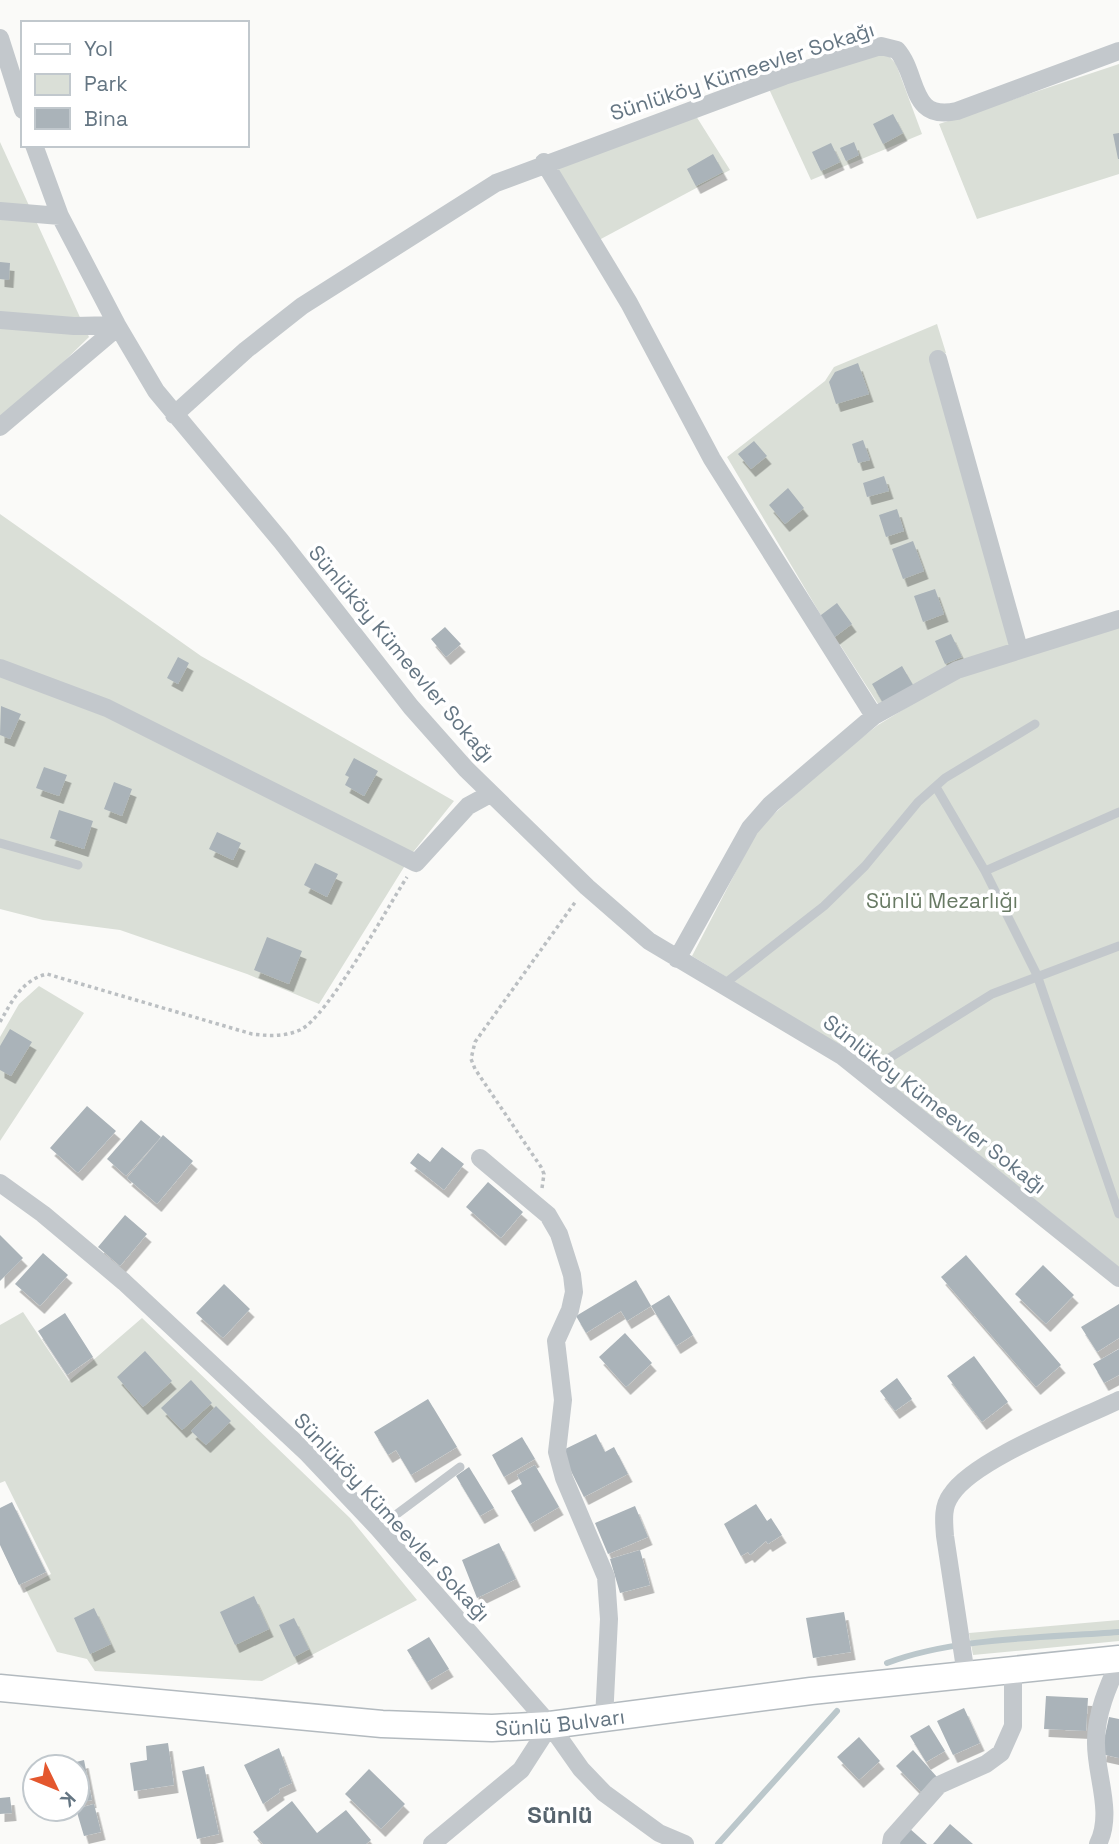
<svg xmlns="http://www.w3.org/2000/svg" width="1119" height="1844" font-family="'Space Grotesk',sans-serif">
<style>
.green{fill:#dadfd7}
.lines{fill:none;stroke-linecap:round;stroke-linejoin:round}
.stream{stroke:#bbc7cb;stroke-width:6}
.building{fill:#aab3b9;filter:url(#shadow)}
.secondary-casing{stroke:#b3babf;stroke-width:29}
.path{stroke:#bbbfc2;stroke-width:3.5;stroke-dasharray:3.5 3.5;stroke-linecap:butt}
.lane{stroke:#c3c8cc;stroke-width:9}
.street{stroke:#c3c8cc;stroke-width:18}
.secondary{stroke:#fff;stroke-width:26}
.labels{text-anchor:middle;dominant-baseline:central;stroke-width:7;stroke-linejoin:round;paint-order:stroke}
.street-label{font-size:21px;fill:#657683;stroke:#fff}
.park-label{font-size:21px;fill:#687a64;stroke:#fff}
.quarter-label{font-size:24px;font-weight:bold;fill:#57646e;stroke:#fff}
</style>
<defs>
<filter id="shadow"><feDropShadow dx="4.5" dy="8" stdDeviation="0" flood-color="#0004"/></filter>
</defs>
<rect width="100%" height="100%" fill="#fafaf8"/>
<path class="green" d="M 879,54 L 888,55 L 896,64 L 922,134 L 811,180 L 769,89 Z
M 1119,64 L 1119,174 L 977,219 L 939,124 Z
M 696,116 L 730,170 L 599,240 L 556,166 Z
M 0,142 L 89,337 L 0,424 Z
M 937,324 L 946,353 L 929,358 L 1011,647 L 880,707 L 819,612 L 727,457 L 825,381 L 834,367 Z
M 0,514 L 201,656 L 454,801 L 414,851 L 319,1004 L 247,974 L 120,930 L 43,920 L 0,909 Z
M 1119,626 L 1119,1267 L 852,1053 L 692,956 L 758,829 L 830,762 L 878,725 L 950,681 Z
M 39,986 L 84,1013 L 0,1141 L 0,1037 L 19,1004 Z
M 23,1312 L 69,1381 L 142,1318 L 350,1518 L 417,1600 L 262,1681 L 95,1671 L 87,1659 L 57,1652 L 25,1588 L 51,1574 L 5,1481 L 0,1483 L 0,1325 Z
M 1119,1620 L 1119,1641 L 973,1655 L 969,1633 Z"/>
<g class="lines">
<path class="stream" d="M 887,1663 C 956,1637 1046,1638 1119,1632
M 718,1844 L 837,1711"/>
</g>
<path class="building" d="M 893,114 L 903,133 L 883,144 L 873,124 Z
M 1119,133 L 1119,159 L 1118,159 L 1113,134 Z
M 854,142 L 859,155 L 846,161 L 840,148 Z
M 831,143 L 840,162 L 821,171 L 812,152 Z
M 713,154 L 723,172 L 696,186 L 687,169 Z
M 0,262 L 10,263 L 9,280 L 0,279 Z
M 858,363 L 869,394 L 836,404 L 829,382 L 835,372 Z
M 863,440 L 870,460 L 858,463 L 852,444 Z
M 754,441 L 767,456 L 751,469 L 738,454 Z
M 884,476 L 889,491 L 867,497 L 863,483 Z
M 788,488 L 804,508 L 785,524 L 769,505 Z
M 897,509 L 904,531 L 886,537 L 879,515 Z
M 913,541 L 924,571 L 903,579 L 892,549 Z
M 935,589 L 944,614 L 923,622 L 914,596 Z
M 837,603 L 852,624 L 832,639 L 817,618 Z
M 445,627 L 461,644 L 446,657 L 431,639 Z
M 951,634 L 962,657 L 945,664 L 935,641 Z
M 178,657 L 189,663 L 178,684 L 167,678 Z
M 902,666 L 913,685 L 883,703 L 872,684 Z
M 1,706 L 21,714 L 10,739 L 0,735 Z
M 354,758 L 378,771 L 364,796 L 345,785 L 349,777 L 345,775 Z
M 44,767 L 67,775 L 59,796 L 36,788 Z
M 114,782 L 132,789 L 122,816 L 104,809 Z
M 59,810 L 93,821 L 84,849 L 50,838 Z
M 217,832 L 241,843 L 233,860 L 209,849 Z
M 315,863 L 338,874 L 327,897 L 304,885 Z
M 267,937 L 302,951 L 289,984 L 254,970 Z
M 10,1029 L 32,1042 L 11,1076 L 0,1070 L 0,1046 Z
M 87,1106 L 116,1131 L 78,1173 L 50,1148 Z
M 141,1120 L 161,1137 L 126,1176 L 107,1159 Z
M 163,1135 L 193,1161 L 157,1204 L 127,1178 Z
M 442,1147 L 464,1164 L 444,1190 L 410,1163 L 418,1153 L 430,1162 Z
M 488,1182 L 523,1212 L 501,1238 L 466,1207 Z
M 125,1215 L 147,1234 L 120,1266 L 98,1247 Z
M 0,1235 L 23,1258 L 0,1281 Z
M 43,1253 L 68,1275 L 40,1306 L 15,1284 Z
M 966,1255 L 1061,1365 L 1036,1387 L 941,1277 Z
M 1043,1265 L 1074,1295 L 1046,1324 L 1015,1294 Z
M 636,1280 L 651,1306 L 627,1321 L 621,1311 L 586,1333 L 576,1316 Z
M 224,1284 L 250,1309 L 223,1338 L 196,1313 Z
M 669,1295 L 693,1335 L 676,1346 L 651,1306 Z
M 1119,1304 L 1119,1338 L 1097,1352 L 1081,1327 Z
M 65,1313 L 93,1357 L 67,1375 L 38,1331 Z
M 625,1333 L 652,1363 L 626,1387 L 599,1357 Z
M 1119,1349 L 1119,1375 L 1104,1383 L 1093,1364 Z
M 145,1351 L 172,1381 L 143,1407 L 117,1377 Z
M 974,1356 L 1008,1402 L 982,1422 L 947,1376 Z
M 897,1378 L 912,1399 L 895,1411 L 880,1391 Z
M 191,1380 L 212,1403 L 182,1430 L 161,1408 Z
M 428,1399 L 457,1447 L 411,1475 L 396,1450 L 388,1455 L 374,1432 Z
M 216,1406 L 231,1421 L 206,1445 L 191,1431 Z
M 596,1434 L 605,1452 L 614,1447 L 628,1474 L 584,1497 L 561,1451 Z
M 522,1437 L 535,1459 L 504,1477 L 492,1455 Z
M 535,1465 L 559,1507 L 530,1524 L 511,1491 L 522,1484 L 517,1475 Z
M 469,1467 L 494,1508 L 480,1516 L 456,1476 Z
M 12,1502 L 46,1572 L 19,1585 L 0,1545 L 0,1508 Z
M 756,1504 L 767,1521 L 771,1518 L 782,1535 L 768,1544 L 766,1541 L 750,1555 L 748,1552 L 741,1556 L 724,1524 Z
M 635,1506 L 648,1537 L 608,1554 L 595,1523 Z
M 499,1543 L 516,1579 L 477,1598 L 462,1560 Z
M 640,1550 L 650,1585 L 620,1593 L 610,1559 Z
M 254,1596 L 269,1629 L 235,1645 L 220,1612 Z
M 94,1608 L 111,1644 L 90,1654 L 74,1618 Z
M 844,1612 L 851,1652 L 813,1658 L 806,1618 Z
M 294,1618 L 309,1649 L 294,1657 L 279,1625 Z
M 429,1637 L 449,1669 L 427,1682 L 407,1650 Z
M 1046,1696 L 1088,1698 L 1086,1731 L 1044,1729 Z
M 964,1708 L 980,1743 L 953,1755 L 937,1721 Z
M 1109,1717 L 1119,1719 L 1119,1758 L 1101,1754 Z
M 929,1725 L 945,1751 L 926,1762 L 910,1736 Z
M 859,1737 L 880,1761 L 859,1780 L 837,1757 Z
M 168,1743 L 174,1785 L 134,1791 L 130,1763 L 147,1760 L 146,1746 Z
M 279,1748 L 292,1783 L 279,1789 L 280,1792 L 263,1804 L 244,1765 Z
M 913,1750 L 937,1777 L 921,1792 L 896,1766 Z
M 84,1760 L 92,1800 L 77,1803 L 77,1767 L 60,1766 Z
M 204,1766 L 219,1834 L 197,1839 L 182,1771 Z
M 369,1769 L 405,1804 L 381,1829 L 345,1794 Z
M 10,1797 L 12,1813 L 0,1814 L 0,1798 Z
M 292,1801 L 317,1833 L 346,1810 L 371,1840 L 366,1844 L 263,1844 L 253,1832 Z
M 94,1804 L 101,1832 L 84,1836 L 76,1809 Z
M 950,1824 L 973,1844 L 933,1844 Z
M 909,1828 L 927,1844 L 895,1844 Z"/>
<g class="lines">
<defs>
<g id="secondary">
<path id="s1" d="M 0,1688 L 382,1724 L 492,1728 L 550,1725 L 811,1691 L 1119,1659"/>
</g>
</defs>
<use href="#secondary" class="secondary-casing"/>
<path class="path" d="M 0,1022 C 12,1001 22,980 47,974 L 252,1034 C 268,1036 284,1037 300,1030 C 327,1018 387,908 407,877
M 542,1188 L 544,1174 L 541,1167 L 475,1069 L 471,1059 L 475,1042 L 576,901"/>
<path class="lane" d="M 936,787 L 985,871 L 1037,975 L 1119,1214
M 0,843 L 78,865
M 985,871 L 1119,812
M 723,985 L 824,906 L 865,866 L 918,802 L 945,778 L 1035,724
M 878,1065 L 992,994 L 1119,946
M 378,1528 L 460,1467"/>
<path class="street" d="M 0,38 L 23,110
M 34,145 L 60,216 L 117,325 L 156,391 L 281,541 L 411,707 L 466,769 L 587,887 L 649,941 L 842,1056 L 1119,1278
M 544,162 L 629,303 L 712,459 L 874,716
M 0,211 L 60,216
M 0,320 L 74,326 L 117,325
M 938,359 L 1019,649
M 174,415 L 246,350 L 302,306 L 496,183 L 784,76 L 881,46 L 897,50 C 919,75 909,122 957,111 L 1119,51
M 0,427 L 118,327
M 0,668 L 107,708 L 416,863 L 468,806 L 490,794
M 677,959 L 750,828 L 771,804 L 874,716 L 957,670 L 1119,619
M 480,1158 L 548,1215 L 559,1234 L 572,1275 L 574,1292 L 570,1310 L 556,1341 L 563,1400 L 557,1452 L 564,1478 L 606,1577 L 609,1619 L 604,1719
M 0,1183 L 43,1214 L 124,1282 L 308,1454 L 378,1528 L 550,1725 L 581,1769 L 604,1793 L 659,1833 L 685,1844
M 966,1675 L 945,1536 C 944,1522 942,1507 951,1495 C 974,1459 1078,1420 1119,1400
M 432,1844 L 521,1770 L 550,1725
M 891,1844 L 892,1838 L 939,1785 L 986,1764 L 1001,1753 L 1013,1726 L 1013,1670
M 1098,1844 C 1114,1812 1095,1774 1096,1741 C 1096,1714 1108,1686 1119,1662"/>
<use href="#secondary" class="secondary"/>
</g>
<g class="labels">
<g class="street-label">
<text transform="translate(742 71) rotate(-18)">Sünlüköy Kümeevler Sokağı</text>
<text transform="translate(402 654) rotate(50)">Sünlüköy Kümeevler Sokağı</text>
<text transform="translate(935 1104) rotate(38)">Sünlüköy Kümeevler Sokağı</text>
<text transform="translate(392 1517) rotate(47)">Sünlüköy Kümeevler Sokağı</text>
<text stroke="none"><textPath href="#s1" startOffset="562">Sünlü Bulvarı</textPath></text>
</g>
<g class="park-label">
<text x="942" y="900">Sünlü Mezarlığı</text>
</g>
<g class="quarter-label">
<text x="560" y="1814">Sünlü</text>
</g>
</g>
<rect x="21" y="21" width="228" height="126" fill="#ffffff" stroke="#c1c8cd" stroke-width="2"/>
<rect x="35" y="44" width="35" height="10" fill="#ffffff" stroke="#c1c8cd" stroke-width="2"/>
<text x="84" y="56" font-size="21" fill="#657683">Yol</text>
<rect x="35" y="74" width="35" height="21" fill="#dadfd7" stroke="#c1c8cd" stroke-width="2"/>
<text x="84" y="91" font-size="21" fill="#657683">Park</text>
<rect x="35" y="108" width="35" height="21" fill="#aab3b9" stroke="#c1c8cd" stroke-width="2"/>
<text x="84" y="126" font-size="21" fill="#657683">Bina</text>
<g transform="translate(56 1788) rotate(133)"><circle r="33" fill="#ffffff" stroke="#c1c8cd" stroke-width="2"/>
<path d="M0-5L12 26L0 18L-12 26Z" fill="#e4572e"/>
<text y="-10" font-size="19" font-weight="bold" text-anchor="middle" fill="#657683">K</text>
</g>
</svg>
